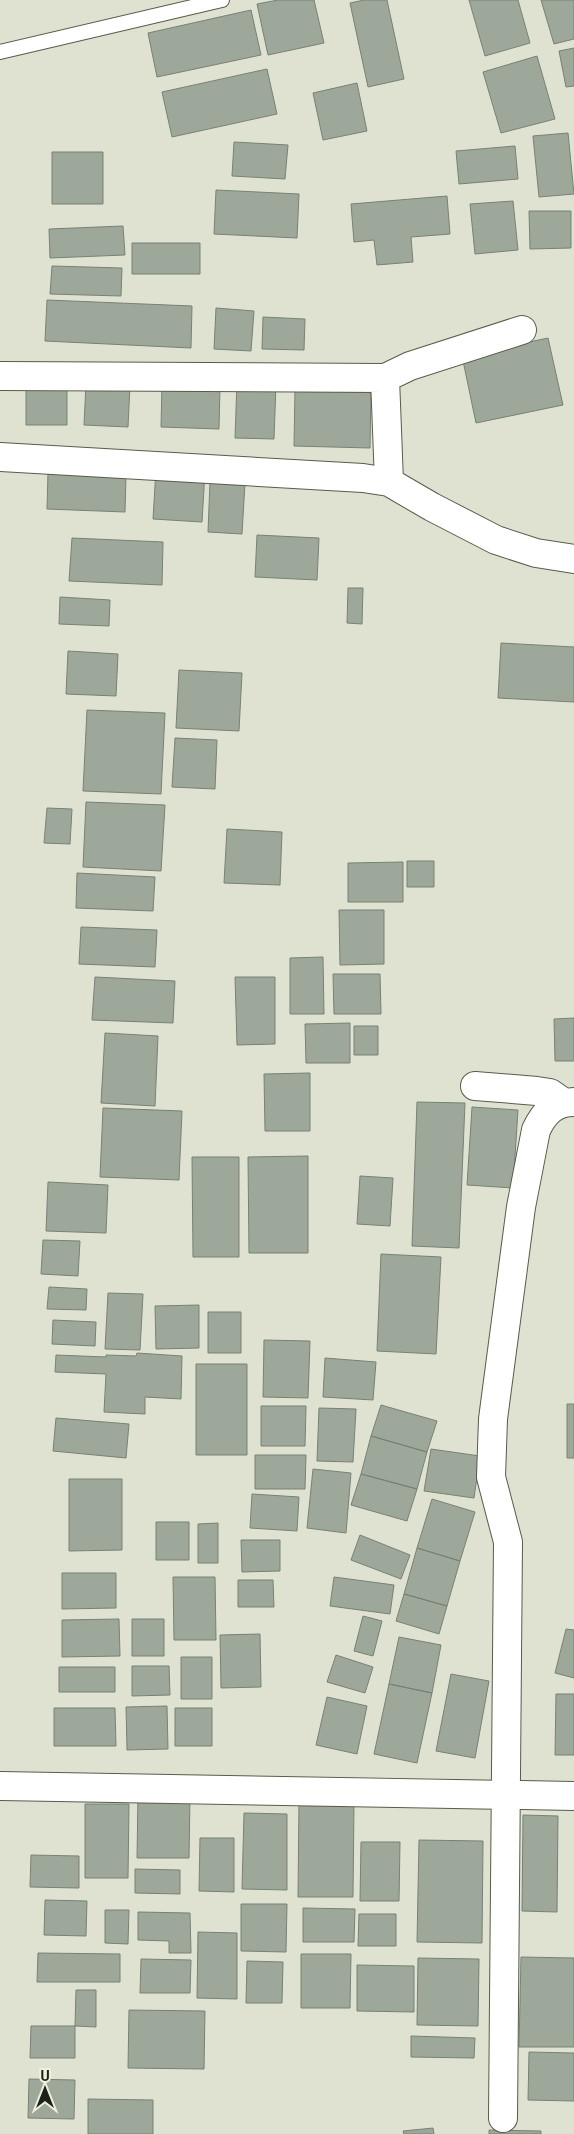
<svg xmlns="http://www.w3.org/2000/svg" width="574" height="2134" font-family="Roboto,sans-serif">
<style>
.building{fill:#9da89a;stroke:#778275}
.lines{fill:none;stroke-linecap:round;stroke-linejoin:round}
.lane-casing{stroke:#595b4c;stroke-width:16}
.street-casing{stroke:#595b4c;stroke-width:30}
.lane{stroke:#fff;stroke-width:14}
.street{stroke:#fff;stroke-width:28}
</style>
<rect width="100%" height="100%" fill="#e0e2d1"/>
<path class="building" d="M 278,0 L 314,0 L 324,43 L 268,55 L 257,4 Z
M 364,0 L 387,0 L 404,79 L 368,87 L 350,3 Z
M 469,0 L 518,0 L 530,43 L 485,56 Z
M 541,0 L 574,0 L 574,39 L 554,44 Z
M 251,10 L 261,55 L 157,77 L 148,33 Z
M 574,48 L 574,86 L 566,87 L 559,51 Z
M 537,56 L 555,119 L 501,133 L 483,72 Z
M 267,69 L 277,114 L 172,137 L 162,92 Z
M 357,83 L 367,131 L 323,140 L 313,93 Z
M 568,133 L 574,194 L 539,197 L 533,136 Z
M 234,142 L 288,145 L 285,179 L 232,176 Z
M 515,146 L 518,179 L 459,184 L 456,151 Z
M 52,152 L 103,152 L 103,204 L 52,204 Z
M 216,190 L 299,194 L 297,238 L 214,234 Z
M 447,196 L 450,234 L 411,237 L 413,262 L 377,265 L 374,240 L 354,242 L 351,204 Z
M 513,201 L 518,250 L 475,254 L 470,204 Z
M 529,211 L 571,211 L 571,248 L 530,249 Z
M 123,226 L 125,255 L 50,258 L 49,229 Z
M 132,243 L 200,243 L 200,274 L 132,274 Z
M 52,266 L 122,268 L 121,296 L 50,294 Z
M 47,300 L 192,306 L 191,348 L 45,341 Z
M 216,308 L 254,311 L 251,351 L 214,349 Z
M 263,317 L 305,319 L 304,350 L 262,349 Z
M 548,338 L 563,405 L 476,423 L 462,356 Z
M 237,382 L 276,383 L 274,439 L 235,438 Z
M 26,383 L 67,383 L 67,425 L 26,425 Z
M 86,383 L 130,385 L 128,427 L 84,425 Z
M 162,384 L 220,386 L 219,429 L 161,427 Z
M 295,389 L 371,392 L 370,448 L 294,446 Z
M 156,469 L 205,471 L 202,522 L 153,519 Z
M 48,472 L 126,475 L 125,512 L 47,509 Z
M 210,482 L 245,483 L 242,534 L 208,532 Z
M 257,535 L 319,538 L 317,580 L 255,577 Z
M 72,538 L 163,542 L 162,585 L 69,581 Z
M 348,588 L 363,588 L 362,624 L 347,623 Z
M 60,597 L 110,600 L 109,626 L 59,624 Z
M 501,643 L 574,647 L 574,702 L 498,698 Z
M 68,651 L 118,654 L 116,696 L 66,694 Z
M 179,670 L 242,673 L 239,731 L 176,728 Z
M 87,710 L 165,713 L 161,794 L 83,791 Z
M 175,738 L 217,740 L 215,789 L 172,787 Z
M 86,802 L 165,805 L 161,871 L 83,867 Z
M 47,808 L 72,809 L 70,844 L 44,843 Z
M 227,829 L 282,832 L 280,885 L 224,883 Z
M 407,861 L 434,861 L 434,887 L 407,887 Z
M 403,862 L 403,902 L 348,902 L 348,863 Z
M 77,873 L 155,877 L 153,911 L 76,908 Z
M 339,910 L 384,910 L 384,964 L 340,965 Z
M 81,927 L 157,930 L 155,967 L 79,964 Z
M 323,957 L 324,1014 L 290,1014 L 290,958 Z
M 333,974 L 380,974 L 381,1014 L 334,1014 Z
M 95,977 L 175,981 L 173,1023 L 92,1020 Z
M 235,977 L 275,977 L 275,1044 L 237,1045 Z
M 574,1018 L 574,1061 L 555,1061 L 554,1019 Z
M 350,1023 L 350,1063 L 306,1063 L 305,1024 Z
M 354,1026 L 378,1026 L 378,1055 L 354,1055 Z
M 105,1033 L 158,1036 L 155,1106 L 101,1103 Z
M 310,1073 L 310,1131 L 265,1131 L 264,1074 Z
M 417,1102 L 465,1103 L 459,1248 L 412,1246 Z
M 472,1107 L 518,1110 L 513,1188 L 467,1185 Z
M 103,1108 L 182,1111 L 179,1180 L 100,1177 Z
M 308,1156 L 308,1253 L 249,1253 L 248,1157 Z
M 192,1157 L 239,1157 L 239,1257 L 193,1257 Z
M 360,1176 L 393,1178 L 390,1226 L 357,1224 Z
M 48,1182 L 108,1185 L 106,1233 L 46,1231 Z
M 43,1240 L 80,1241 L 78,1276 L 41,1274 Z
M 381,1254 L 441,1257 L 436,1354 L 377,1351 Z
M 49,1287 L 87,1289 L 86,1310 L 47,1309 Z
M 108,1293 L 143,1294 L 140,1350 L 105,1349 Z
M 199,1305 L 199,1348 L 156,1349 L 155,1306 Z
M 208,1312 L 241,1312 L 241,1353 L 208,1353 Z
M 53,1320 L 96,1322 L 95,1346 L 52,1344 Z
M 264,1340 L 310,1341 L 308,1398 L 263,1397 Z
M 137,1353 L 182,1356 L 181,1399 L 145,1397 L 145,1414 L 104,1412 L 106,1374 L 55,1372 L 56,1355 L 106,1357 L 106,1355 L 136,1356 Z
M 325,1358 L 376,1362 L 373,1400 L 323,1397 Z
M 196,1364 L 247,1364 L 247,1455 L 196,1455 Z
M 567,1404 L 574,1404 L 574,1458 L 567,1458 Z
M 381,1405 L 437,1421 L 427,1452 L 371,1436 Z
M 261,1406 L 306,1406 L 305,1446 L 261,1446 Z
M 319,1408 L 356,1409 L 353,1462 L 317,1461 Z
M 56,1418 L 129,1424 L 126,1458 L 53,1451 Z
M 371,1436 L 427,1452 L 417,1489 L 361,1474 Z
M 431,1449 L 480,1456 L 474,1498 L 424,1491 Z
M 255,1455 L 306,1455 L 305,1489 L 255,1489 Z
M 313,1469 L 351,1473 L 346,1533 L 307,1528 Z
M 361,1474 L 417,1489 L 407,1521 L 351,1505 Z
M 69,1479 L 122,1479 L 122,1550 L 69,1551 Z
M 252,1494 L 299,1497 L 297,1531 L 250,1528 Z
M 432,1499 L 475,1512 L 460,1561 L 417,1548 Z
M 156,1522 L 189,1522 L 189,1560 L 156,1560 Z
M 218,1523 L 218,1563 L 198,1563 L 198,1524 Z
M 360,1535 L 410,1555 L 401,1579 L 351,1560 Z
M 241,1540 L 280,1540 L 280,1571 L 242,1572 Z
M 417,1548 L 460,1561 L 447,1606 L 404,1594 Z
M 62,1573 L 116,1573 L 116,1608 L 62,1609 Z
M 173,1577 L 215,1577 L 216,1640 L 174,1640 Z
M 334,1577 L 394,1585 L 390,1614 L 330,1606 Z
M 238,1580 L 273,1580 L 274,1607 L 238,1607 Z
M 404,1594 L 447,1606 L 439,1634 L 396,1621 Z
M 363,1616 L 382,1621 L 373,1656 L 354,1651 Z
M 119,1619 L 120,1656 L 62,1657 L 62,1620 Z
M 132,1619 L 164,1619 L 164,1656 L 132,1656 Z
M 566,1629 L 574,1630 L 574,1678 L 555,1673 Z
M 260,1634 L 261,1687 L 221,1688 L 220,1635 Z
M 399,1637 L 441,1645 L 432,1693 L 389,1684 Z
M 336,1655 L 373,1667 L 365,1693 L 327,1682 Z
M 181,1657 L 212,1657 L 212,1699 L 181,1699 Z
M 132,1666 L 169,1666 L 170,1695 L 132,1696 Z
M 59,1667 L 115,1667 L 115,1692 L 59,1692 Z
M 451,1674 L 489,1681 L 475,1758 L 436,1751 Z
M 389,1684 L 432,1693 L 417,1763 L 374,1754 Z
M 556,1694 L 574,1694 L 574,1755 L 555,1755 Z
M 327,1697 L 367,1706 L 357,1754 L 316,1745 Z
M 167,1706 L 168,1749 L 127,1750 L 126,1707 Z
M 54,1708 L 115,1708 L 116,1746 L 54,1746 Z
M 175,1708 L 212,1708 L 212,1746 L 175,1746 Z
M 138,1795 L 190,1796 L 189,1858 L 137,1858 Z
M 299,1800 L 354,1801 L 353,1897 L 298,1897 Z
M 85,1804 L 129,1804 L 128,1878 L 85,1878 Z
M 244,1813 L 287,1814 L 287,1890 L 242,1889 Z
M 523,1815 L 558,1816 L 557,1912 L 522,1911 Z
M 200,1838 L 234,1838 L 234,1892 L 199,1891 Z
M 419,1840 L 483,1841 L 482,1943 L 417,1942 Z
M 361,1842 L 400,1842 L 399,1901 L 360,1901 Z
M 31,1855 L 79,1856 L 79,1888 L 30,1887 Z
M 135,1869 L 180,1870 L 180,1894 L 135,1893 Z
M 45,1900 L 87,1901 L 86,1936 L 44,1935 Z
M 241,1904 L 287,1904 L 286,1952 L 241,1951 Z
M 303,1908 L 355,1909 L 354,1942 L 303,1942 Z
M 105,1910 L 129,1910 L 128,1944 L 105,1943 Z
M 138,1912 L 190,1913 L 191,1953 L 169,1953 L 169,1941 L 138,1940 Z
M 359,1914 L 396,1914 L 396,1946 L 358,1946 Z
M 198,1932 L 237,1933 L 237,1999 L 197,1998 Z
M 38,1953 L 120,1954 L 120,1982 L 37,1982 Z
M 301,1954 L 351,1954 L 350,2008 L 301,2008 Z
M 521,1957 L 574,1958 L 574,2047 L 519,2047 Z
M 418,1958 L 479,1959 L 478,2026 L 417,2025 Z
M 141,1959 L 191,1960 L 190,1993 L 140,1993 Z
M 247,1961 L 283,1962 L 282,2003 L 246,2003 Z
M 357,1965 L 414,1966 L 414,2012 L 357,2011 Z
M 76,1990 L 96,1990 L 96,2027 L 75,2026 Z
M 129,2010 L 205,2011 L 204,2069 L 128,2068 Z
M 31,2026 L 75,2026 L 75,2058 L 30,2058 Z
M 411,2036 L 475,2038 L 474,2058 L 411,2057 Z
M 529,2052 L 574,2053 L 574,2101 L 528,2100 Z
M 29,2079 L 75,2080 L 74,2119 L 28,2118 Z
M 88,2099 L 153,2100 L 153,2134 L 88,2134 Z
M 433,2128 L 434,2134 L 404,2134 L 403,2131 Z
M 489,2130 L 541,2131 L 541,2134 L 489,2134 Z"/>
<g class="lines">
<defs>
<path id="lane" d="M 0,52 L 222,0"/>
<path id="street" d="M 0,376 L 385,378
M 0,457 L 363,478 L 389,482 L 432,507 L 496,540 L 536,553 L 574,559
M 389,482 L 385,378 L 410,366 L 522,330
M 475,1086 L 537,1091 L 550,1093 L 563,1102
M 0,1786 L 574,1796
M 503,2118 L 508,1542 L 491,1477 L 493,1419 L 521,1207 L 536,1130 C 544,1113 554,1102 574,1102"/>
</defs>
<use href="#lane" class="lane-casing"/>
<use href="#street" class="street-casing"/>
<use href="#lane" class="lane"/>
<use href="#street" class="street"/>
</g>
<g transform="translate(45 2089)" stroke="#eef0de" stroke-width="4" paint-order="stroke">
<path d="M0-4L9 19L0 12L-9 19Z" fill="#1f2019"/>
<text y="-8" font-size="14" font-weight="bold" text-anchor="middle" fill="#1f2019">U</text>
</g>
</svg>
